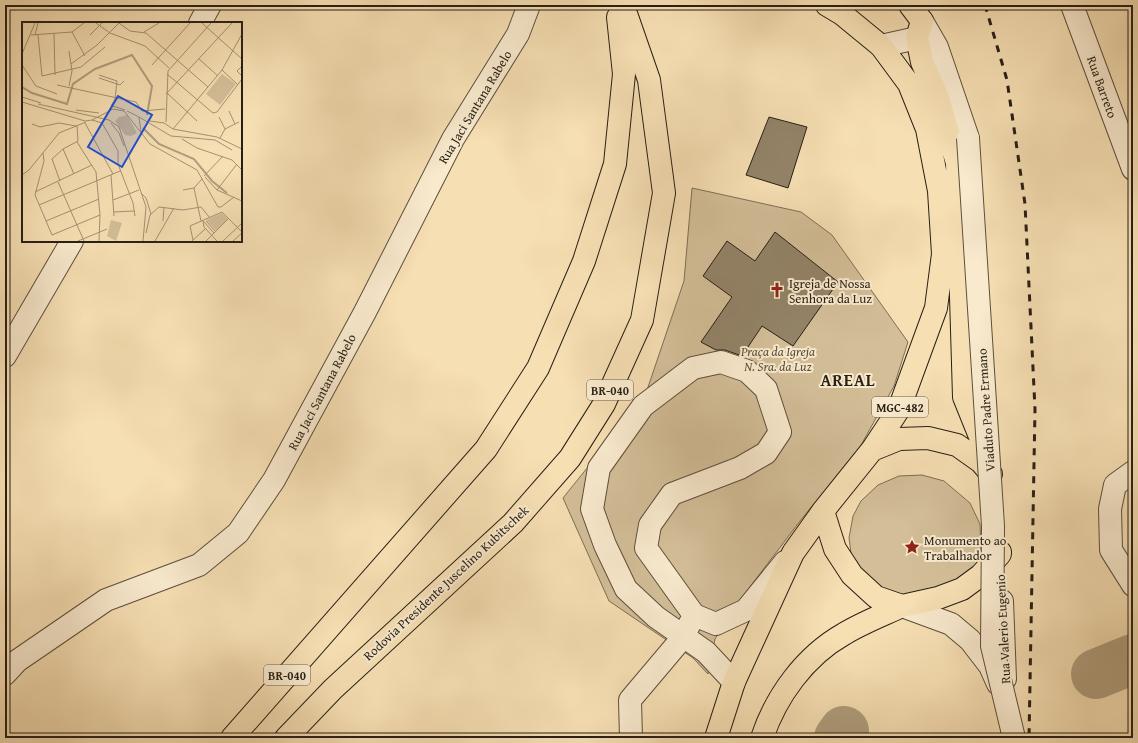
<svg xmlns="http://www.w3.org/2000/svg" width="1138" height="743" font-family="'Gentium Book Plus',serif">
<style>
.green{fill:#d3be98;stroke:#7d6e57}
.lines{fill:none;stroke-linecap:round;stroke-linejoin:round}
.river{stroke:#b09e7e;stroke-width:50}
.building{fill:#938368;stroke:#271f16}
.minor-casing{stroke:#5b4f3d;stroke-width:24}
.highway-casing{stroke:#271f16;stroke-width:24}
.minor{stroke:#f9eace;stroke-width:22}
.highway{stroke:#f6dfb3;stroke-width:22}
.rail{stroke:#271f16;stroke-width:3;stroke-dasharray:7 7;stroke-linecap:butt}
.minor-bridge-casing{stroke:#5b4f3d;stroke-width:24;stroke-linecap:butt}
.minor-bridge{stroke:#f9eace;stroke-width:22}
.labels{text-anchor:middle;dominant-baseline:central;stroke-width:4;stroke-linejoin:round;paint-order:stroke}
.shield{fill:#f9eace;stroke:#665c4d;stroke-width:1}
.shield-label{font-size:12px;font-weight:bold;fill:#271f16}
.street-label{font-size:13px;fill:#271f16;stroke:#f9eace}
.poi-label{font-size:13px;fill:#271f16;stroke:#f9eace;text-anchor:start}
.park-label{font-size:13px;font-style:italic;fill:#5b4f3d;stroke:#f9eace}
.district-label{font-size:17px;font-weight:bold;letter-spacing:1px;fill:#271f16;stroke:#f9eace}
.inset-river{fill:none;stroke:#b09e7e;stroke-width:2}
.inset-road{fill:none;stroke:#a39274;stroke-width:1}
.view{fill:#1d4ed8;fill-opacity:0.15;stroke:#1d4ed8;stroke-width:2}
.inset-edge{fill:none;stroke:#271f16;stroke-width:2}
</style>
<rect width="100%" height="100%" fill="#f6dfb3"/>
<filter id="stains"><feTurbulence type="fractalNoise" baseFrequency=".005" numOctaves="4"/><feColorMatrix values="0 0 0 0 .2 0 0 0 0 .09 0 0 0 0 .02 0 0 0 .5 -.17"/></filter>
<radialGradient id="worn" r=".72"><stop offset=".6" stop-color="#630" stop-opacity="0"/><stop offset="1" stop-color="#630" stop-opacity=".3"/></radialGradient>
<path class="green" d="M 692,188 L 801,212 L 832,235 L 908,342 L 894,386 L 861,445 L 800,521 L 743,596 L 715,639 L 708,674 L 693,658 L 609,601 L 563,498 L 645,396 L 684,281 Z
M 922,475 L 944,481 L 970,503 L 980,524 L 981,548 L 976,570 L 962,589 L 897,605 L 852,561 L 849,538 L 853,516 L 861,501 L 878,485 L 899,476 Z"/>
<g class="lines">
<path class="river" d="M 1096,674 L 1133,659
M 839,738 L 844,731"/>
</g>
<path class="building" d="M 769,117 L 807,127 L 788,188 L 746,175 Z
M 775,232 L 838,282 L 793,346 L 762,326 L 742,356 L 725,350 L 716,350 L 701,342 L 732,297 L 703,276 L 727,241 L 755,261 Z"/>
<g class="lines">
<defs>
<path id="minor" d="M 1072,5 L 1133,169
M 922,21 L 937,47 L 968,138
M 200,23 L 210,5
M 881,46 L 917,38 L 927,52
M 5,356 L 72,241
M 1133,472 L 1115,485 L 1110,509 L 1111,550 L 1133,585
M 1002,601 L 1005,679
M 902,606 L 951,624 L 970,640 L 990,666 L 998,684
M 5,674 L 17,661 L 106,600 L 199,565 L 238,533 L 274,480 L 365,312 L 453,139 L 518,34 L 529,5
M 734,682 L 706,652 L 656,617 L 626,589 L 605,545 L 592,509 L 599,468 L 643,406 L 693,368 L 721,362 L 747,371 L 766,389 L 780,432 L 766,453 L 740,468 L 672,494 L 650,525 L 646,548 L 694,615 L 716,624 L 746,610 L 785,562
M 631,738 L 630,700 L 684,636 L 690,623"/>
<path id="highway" d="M 910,5 L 922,21 L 917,38 L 922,62 L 938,98 L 957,163 L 964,397 L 987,454
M 872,450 L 899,439 L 928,438 L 957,445 L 981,462 L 991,474
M 823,511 L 835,549 L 852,575 L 876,597 L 902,606 L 938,598 L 962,589 L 981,575 L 1000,554 L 1000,552
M 232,738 L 486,449 L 538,368 L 584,261 L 615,164 L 624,74 L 618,17
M 286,738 L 333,689 L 513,523 L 570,458 L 604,404 L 642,320 L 664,193 L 649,80 L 623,5
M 716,738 L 734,682 L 793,553 L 823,511 L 872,450 L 899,409 L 936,308 L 943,254 L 939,191 L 927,129 L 909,84 L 881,46 L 842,14 L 827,5
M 762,738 C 776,696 805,656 844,634 C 862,623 883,615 902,606"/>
</defs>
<use href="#minor" class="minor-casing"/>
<use href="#highway" class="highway-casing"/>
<use href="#minor" class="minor"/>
<use href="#highway" class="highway"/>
<path class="rail" d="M 985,5 L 1007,80 L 1025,204 L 1035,409 L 1029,738"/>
<defs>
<path id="minor-bridge" d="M 968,138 L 993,526 L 992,646 L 1014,738"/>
</defs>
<use href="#minor-bridge" class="minor-bridge-casing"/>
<use href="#minor-bridge" class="minor-bridge"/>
</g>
<defs>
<symbol id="church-bare" viewBox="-9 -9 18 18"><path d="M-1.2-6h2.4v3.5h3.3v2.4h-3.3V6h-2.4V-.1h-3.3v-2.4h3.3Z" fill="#8f2418" stroke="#f9eace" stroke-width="2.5" paint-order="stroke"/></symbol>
<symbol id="sight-bare" viewBox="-9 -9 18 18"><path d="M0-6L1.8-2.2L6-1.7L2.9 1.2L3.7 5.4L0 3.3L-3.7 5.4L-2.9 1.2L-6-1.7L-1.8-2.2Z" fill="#8f2418" stroke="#f9eace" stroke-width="2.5" paint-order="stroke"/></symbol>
</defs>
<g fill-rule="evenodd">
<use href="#church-bare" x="766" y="279" width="22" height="22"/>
<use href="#sight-bare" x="901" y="536" width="22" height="22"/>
</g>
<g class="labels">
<g class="shield">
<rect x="587" y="380" width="46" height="20" rx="3"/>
<rect x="872" y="397" width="56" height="20" rx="3"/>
<rect x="264" y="665" width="46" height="20" rx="3"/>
</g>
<g class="shield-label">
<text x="610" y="390">BR-040</text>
<text x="900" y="407">MGC-482</text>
<text x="287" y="675">BR-040</text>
</g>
<g class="street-label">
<text transform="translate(1102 87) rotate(70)">Rua Barreto</text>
<text transform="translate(475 107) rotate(-59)">Rua Jaci Santana Rabelo</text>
<text transform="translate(322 392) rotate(-62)">Rua Jaci Santana Rabelo</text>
<text transform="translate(986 410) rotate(-94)">Viaduto Padre Ermano</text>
<text transform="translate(446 583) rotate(-43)">Rodovia Presidente Juscelino Kubitschek</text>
<text transform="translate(1003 629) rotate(-93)">Rua Valerio Eugenio</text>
</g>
<g class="poi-label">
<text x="789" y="283">Igreja de Nossa<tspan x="789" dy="15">Senhora da Luz</tspan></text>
<text x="924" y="540">Monumento ao<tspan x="924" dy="15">Trabalhador</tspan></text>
</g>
<g class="park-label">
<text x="778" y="351">Praça da Igreja<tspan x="778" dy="15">N. Sra. da Luz</tspan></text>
</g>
<g class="district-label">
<text x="848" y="379">AREAL</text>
</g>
</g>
<g transform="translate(22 22)">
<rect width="220" height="220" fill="#f6dfb3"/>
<path d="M 200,52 L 214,62 L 198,83 L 184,72 ZM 105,93 L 115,111 L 109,114 L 103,113 L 93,99 L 97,95 ZM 200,191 L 206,197 L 194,208 L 184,198 ZM 89,198 L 100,201 L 94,219 L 85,214 Z" fill="#d3be98"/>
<path class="inset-river" d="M 0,65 L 10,71 L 45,82 L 51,62 L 73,47 L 110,33 L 130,64 L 125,93M 121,106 L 137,122 L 172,137 L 190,159 L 205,171"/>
<path class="inset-road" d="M 74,1 L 88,11 L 123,24 L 147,46M 97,1 L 108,9 L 124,11 L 186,65M 180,1 L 220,37M 50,10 L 63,34M 122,10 L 137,1M 32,12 L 33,53M 9,13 L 50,10 L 62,1M 13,13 L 16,1M 16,13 L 20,54 L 59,45 L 83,25M 68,13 L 80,1M 47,29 L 50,49 L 47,64M 0,32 L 13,1M 177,37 L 196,54M 49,42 L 75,23 L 97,1M 0,43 L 14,64 L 35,72M 130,43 L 168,1M 220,44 L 215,49 L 220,54M 200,48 L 216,63M 145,52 L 191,91 L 195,90 L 220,57M 77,53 L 95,59 L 93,77 L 89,84M 77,56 L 98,63 L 102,59M 35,63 L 114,80 L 120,89 L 143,87M 145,71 L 175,99M 144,72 L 210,1M 0,75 L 19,81M 0,80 L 63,99 L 70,98 L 91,87 L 102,89 L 128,122 L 175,148 L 196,185 L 199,185M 16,82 L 87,98 L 97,105 L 124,185 L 121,219M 91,84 L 103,88M 54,88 L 77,91M 105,89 L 117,95 L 119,110M 207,89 L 213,102M 117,95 L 149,114 L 193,118 L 210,128M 197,95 L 203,107M 70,98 L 80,101 L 96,129 L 96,142 L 111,181 L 113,194M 128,99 L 142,101M 144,100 L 146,49 L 189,1M 63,101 L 91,152M 89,101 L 97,111 L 102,124M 142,101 L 151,107 L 195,115 L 220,127M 10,102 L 18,105 L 37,101 L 54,104M 151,107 L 200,48 L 220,12M 198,116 L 203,107 L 217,100M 160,117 L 175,126 L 210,138 L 220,148M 55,120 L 74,150 L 78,193 L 77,219M 41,127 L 52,152M 21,131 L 22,139 L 13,173 L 30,213 L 78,193M 0,153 L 7,148 L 37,111 L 64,100M 89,153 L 92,194M 182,154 L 201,134M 183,155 L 195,168 L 220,179M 38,159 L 30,137 L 41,127 L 56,119 L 55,104M 36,160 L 62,219M 172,166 L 179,199M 161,168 L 172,166 L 180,157M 195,168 L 215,142M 13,170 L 70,143M 120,172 L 124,176 L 129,192M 91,178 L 117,168M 17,183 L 98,149M 199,185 L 212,175M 92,190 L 112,189M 24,199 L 77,177M 141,199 L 142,185M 181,199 L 182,205 L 195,219M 181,199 L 192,211M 184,199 L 194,210M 124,211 L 128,193 L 137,185 L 161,188 L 179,185 L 188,196M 171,218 L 168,204 L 200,190 L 220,210M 56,219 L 85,207M 133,219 L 152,186M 170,219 L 183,207M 184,219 L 207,196M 201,219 L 220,201M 211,219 L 220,211"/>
<path class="view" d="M 96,74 L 130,93 L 100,145 L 66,125 Z"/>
<rect width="220" height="220" class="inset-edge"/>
</g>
<rect width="1138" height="743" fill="none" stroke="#f6dfb3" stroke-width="20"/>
<rect x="6" y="6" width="1126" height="731" fill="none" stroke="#271f16" stroke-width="2"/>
<rect x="10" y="10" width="1118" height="723" fill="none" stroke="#271f16"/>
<rect width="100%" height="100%" filter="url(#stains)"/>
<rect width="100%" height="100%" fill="url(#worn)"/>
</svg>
